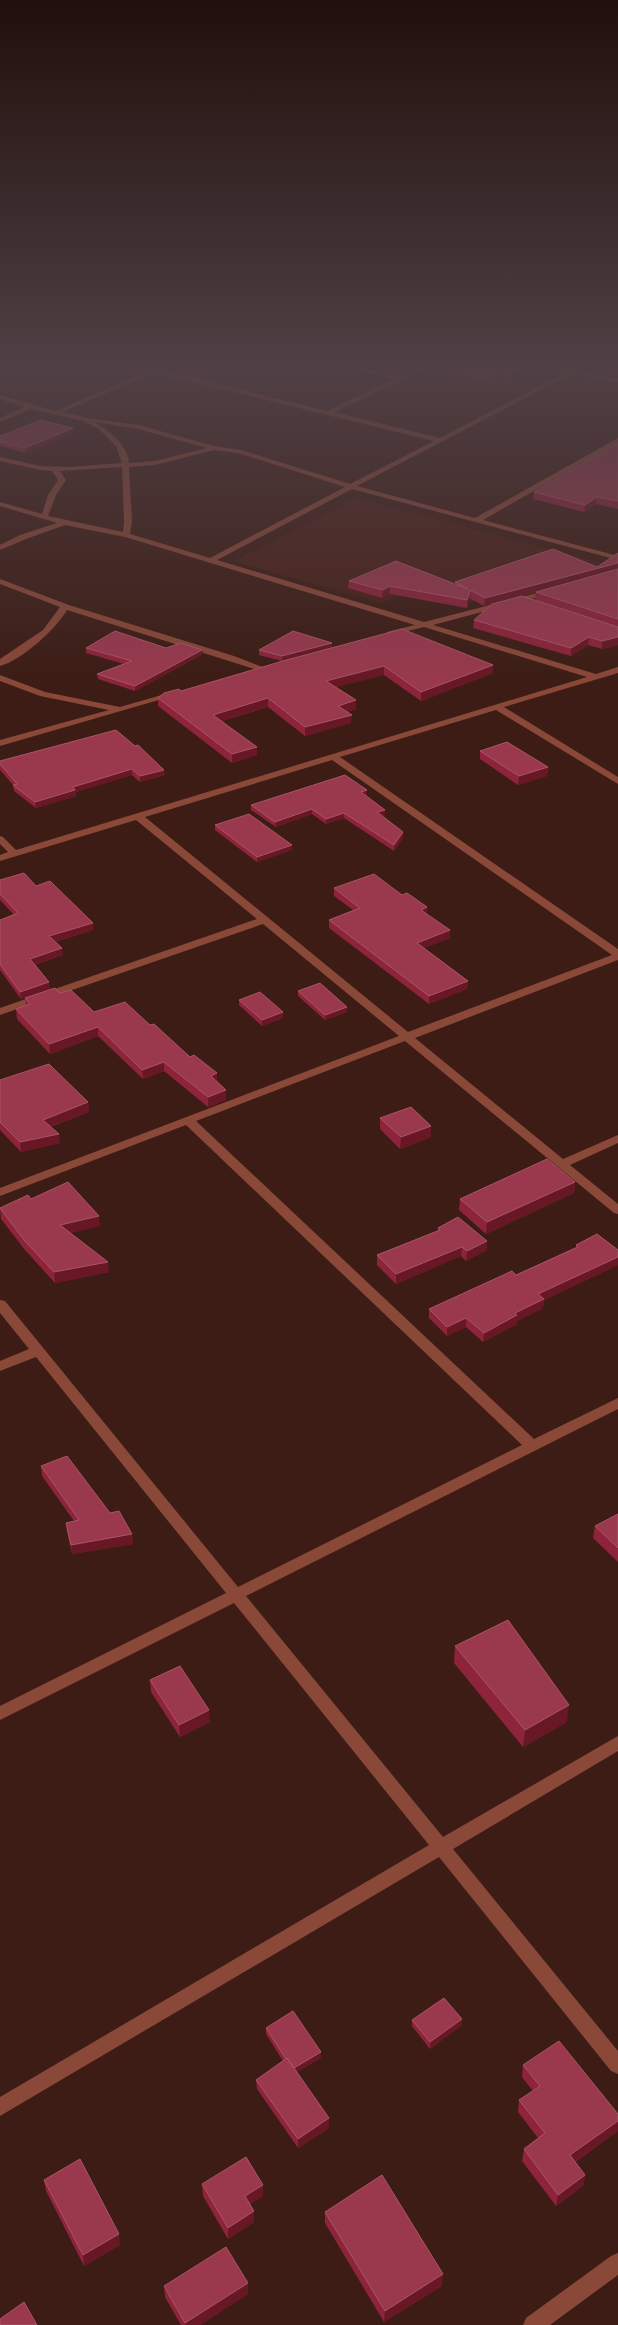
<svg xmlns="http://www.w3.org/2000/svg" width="618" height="2325" font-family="'PT Sans',sans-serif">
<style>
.built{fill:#482017}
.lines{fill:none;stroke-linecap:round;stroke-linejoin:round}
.minor{fill:#8a4838;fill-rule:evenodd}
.wall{fill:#8e233c}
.shaded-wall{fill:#681724}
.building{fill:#9a394e;stroke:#aa5466}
</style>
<rect width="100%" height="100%" fill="#3c1c14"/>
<path class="built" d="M 356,498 L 602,563 L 602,568 L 469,603 L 421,588 L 381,603 L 233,561 Z"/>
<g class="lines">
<path class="minor" d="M 0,363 L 6,363 L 0,366 Z
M 119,363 L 128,363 L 154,368 L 327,411 L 395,379 L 331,363 L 341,363 L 400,377 L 431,363 L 438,363 L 334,412 L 440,438 L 567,372 L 532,363 C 545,363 557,368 570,369 C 577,369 583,363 591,363 L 578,371 L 618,379 L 618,383 L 573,373 L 357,486 L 475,518 L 618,438 L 618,443 L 483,520 L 618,556 L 618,560 L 352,489 L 217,560 L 424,622 L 553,589 L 553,593 L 433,625 L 596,674 L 618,667 L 618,673 L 504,707 L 618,777 L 618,784 L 496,710 L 340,757 L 618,949 L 618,960 L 415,1038 L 563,1159 L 618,1135 L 618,1143 L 570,1165 L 618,1204 L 618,1214 L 614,1213 L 405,1041 L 196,1121 L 534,1439 L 618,1398 L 618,1409 L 246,1596 L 443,1837 L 618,1736 L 618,1751 L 453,1849 L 618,2051 L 618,2074 L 611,2071 L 439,1857 L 0,2116 L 0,2097 L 429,1845 L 234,1603 L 0,1720 L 0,1706 L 226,1593 L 36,1357 L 0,1371 L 0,1361 L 29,1349 L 0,1313 L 0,1300 L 5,1301 L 238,1587 L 522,1445 L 186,1125 L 0,1196 L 0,1188 L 399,1036 L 263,924 L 0,1015 L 0,1008 L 257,919 L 136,820 L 0,861 L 0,855 L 8,852 L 0,844 L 0,836 L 3,837 L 16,850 L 587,677 L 424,627 L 387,636 L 387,632 L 415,625 L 125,537 L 65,525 L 26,539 L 0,550 L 0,545 L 20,535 L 57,523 L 0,506 L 0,502 L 42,514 L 48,495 L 58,480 L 52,471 L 40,470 L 0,461 L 0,457 L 40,466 L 70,467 L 122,463 L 116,446 L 99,429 L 83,421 L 31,409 L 0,422 L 0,418 L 24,407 L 0,399 L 0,395 L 56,411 L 147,371 ZM 154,373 L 434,441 L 350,484 L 241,450 L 214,446 L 139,425 L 88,418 L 63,412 ZM 94,422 L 138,429 L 207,448 L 155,461 L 129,463 C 128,445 109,430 94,422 ZM 214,450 L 238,453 L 345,487 L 210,558 L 130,534 L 132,521 L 129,467 L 155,465 ZM 122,467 L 124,521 L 123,532 L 48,516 L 56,495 L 66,480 L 60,471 ZM 332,760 L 612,955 L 408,1032 L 145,817 Z
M 0,579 L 69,605 L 234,656 L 268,669 L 261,671 L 67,610 C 56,629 22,660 0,666 L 0,659 L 43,630 L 60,607 L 0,584 Z
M 0,675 L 45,692 L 120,707 L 172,692 L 176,695 L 0,746 L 0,740 L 109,710 L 40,696 L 0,681 Z
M 618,2253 L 618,2275 L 550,2325 L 523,2325 L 526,2318 L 611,2256 Z"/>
</g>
<path class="wall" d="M 407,363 L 428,363 L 421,366 Z
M 431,363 L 536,363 L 536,366 L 512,378 L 501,375 L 489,381 L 431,368 Z
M 74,432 L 26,453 L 0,446 L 0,436 Z
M 618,443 L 618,509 L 596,504 L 584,512 L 533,499 L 534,492 Z
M 618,553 L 618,645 L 602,649 L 588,645 L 571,656 L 473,628 L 474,620 L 535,600 L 536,592 L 551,588 L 484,606 L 469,598 L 467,608 L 390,594 L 382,598 L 348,588 L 349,581 L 455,584 L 455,582 L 597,567 Z
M 332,643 L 332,648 L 493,665 L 493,673 L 421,701 L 384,675 L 335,687 L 356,700 L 356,709 L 347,712 L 351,723 L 305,736 L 268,707 L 222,721 L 257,755 L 232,763 L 158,706 L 158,698 L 282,661 L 259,655 L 259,650 Z
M 86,648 L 166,648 L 202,650 L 203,654 L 135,691 L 98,679 L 97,674 L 124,664 L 86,653 Z
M 116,730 L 165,775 L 140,782 L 132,775 L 76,792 L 76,796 L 36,808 L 14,791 L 13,785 L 0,770 L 0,761 Z
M 480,751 L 548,767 L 547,776 L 518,785 L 480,759 Z
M 367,790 L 367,795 L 366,796 L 385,810 L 385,815 L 382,816 L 403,832 L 403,838 L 394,851 L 344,818 L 326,824 L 312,814 L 276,827 L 251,810 L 251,805 Z
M 215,825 L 292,845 L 292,850 L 257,862 L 215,830 Z
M 0,880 L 36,886 L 93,930 L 55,942 L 63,955 L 35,965 L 50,989 L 21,999 L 0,970 L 0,920 L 14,915 L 0,900 Z
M 334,888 L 402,895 L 427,907 L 427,914 L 450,938 L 424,948 L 468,981 L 467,989 L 429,1004 L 329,928 L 329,920 L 353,910 L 334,896 Z
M 298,991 L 347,1007 L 347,1012 L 325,1020 L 298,996 Z
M 60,993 L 94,1012 L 150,1025 L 190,1057 L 217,1073 L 217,1082 L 226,1100 L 208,1107 L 164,1071 L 143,1079 L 98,1036 L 50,1054 L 17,1019 L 16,1009 L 26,1006 L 25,998 Z
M 239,1000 L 283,1012 L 283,1018 L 262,1026 L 239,1005 Z
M 0,1080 L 88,1102 L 89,1112 L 50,1127 L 60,1143 L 21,1152 L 0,1130 Z
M 380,1118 L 431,1126 L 431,1137 L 400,1149 L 380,1129 Z
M 575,1182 L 574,1193 L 486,1234 L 459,1210 L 460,1199 Z
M 31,1199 L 100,1226 L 70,1233 L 109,1272 L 55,1283 L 25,1250 L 1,1219 L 0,1208 Z
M 438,1228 L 487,1241 L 487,1250 L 466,1261 L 461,1256 L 396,1284 L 377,1265 L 377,1255 L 438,1231 Z
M 576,1245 L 618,1250 L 618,1265 L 544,1300 L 543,1308 L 517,1321 L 517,1324 L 483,1342 L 466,1327 L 447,1336 L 429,1318 L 429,1309 L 516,1275 L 576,1247 Z
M 41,1466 L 110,1513 L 132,1534 L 133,1544 L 72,1554 L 67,1532 L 66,1523 L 74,1521 L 42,1476 Z
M 618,1514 L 618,1562 L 593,1538 L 595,1526 Z
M 455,1646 L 567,1722 L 523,1747 L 454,1663 Z
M 150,1680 L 210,1722 L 180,1737 L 151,1692 Z
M 462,2019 L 462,2025 L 430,2049 L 412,2026 L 412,2020 Z
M 266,2028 L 321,2052 L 321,2058 L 297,2072 L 329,2128 L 298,2148 L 257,2089 L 256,2080 L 283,2061 L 266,2034 Z
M 523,2065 L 618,2114 L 618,2131 L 575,2162 L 585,2175 L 583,2186 L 556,2206 L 522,2161 L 524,2149 L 538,2138 L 518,2112 L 519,2100 L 533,2091 L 522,2077 Z
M 44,2180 L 120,2245 L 84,2266 L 46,2191 Z
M 202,2184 L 263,2185 L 263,2196 L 250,2204 L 254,2222 L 228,2239 L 203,2196 Z
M 325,2212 L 442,2286 L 384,2322 L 325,2223 Z
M 164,2286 L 248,2294 L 200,2325 L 181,2325 L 165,2297 Z"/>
<path class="shaded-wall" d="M 421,363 L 428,363 L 421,366 Z
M 531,363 L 536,363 L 536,366 L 512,378 L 513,372 Z
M 501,369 L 501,375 L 489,381 L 490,376 Z
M 73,428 L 74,432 L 26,453 L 25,448 Z
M 597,497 L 596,504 L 584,512 L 585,505 Z
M 618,563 L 618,570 L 484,606 L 485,598 Z
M 390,586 L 390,594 L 382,598 L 383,590 Z
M 470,590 L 469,598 L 467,608 L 467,600 Z
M 589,637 L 588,645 L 571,656 L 571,648 Z
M 618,637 L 618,645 L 602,649 L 602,641 Z
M 332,643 L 332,648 L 282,661 L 282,656 Z
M 202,650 L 203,654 L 135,691 L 135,686 Z
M 493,665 L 493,673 L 421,701 L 421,692 Z
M 384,666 L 384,675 L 326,690 L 326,681 Z
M 268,698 L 268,707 L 214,723 L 213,715 Z
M 356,700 L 356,709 L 338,714 L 338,706 Z
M 352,715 L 351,723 L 305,736 L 305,727 Z
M 257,747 L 257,755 L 232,763 L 232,754 Z
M 548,767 L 547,776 L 518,785 L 519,776 Z
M 132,769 L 132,775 L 76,792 L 76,796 L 36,808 L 35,802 L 73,787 Z
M 164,770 L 165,775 L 140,782 L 140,776 Z
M 367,790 L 367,795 L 361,797 L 361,792 Z
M 312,809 L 312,814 L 276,827 L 275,822 Z
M 385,810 L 385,815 L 377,818 L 377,812 Z
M 344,813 L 344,818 L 326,824 L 326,819 Z
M 403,832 L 403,838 L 394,851 L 394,845 Z
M 292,845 L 292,850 L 257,862 L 257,857 Z
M 427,907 L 427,915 L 421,910 Z
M 93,923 L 93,930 L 50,943 L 49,936 Z
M 450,930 L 450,938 L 417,951 L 417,943 Z
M 62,948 L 63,955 L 31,966 L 30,959 Z
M 468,981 L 467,989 L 429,1004 L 429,996 Z
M 49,982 L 50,989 L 21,999 L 20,992 Z
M 347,1007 L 347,1012 L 325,1020 L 325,1015 Z
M 283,1012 L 283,1018 L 262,1026 L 262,1020 Z
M 98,1027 L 98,1036 L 50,1054 L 49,1044 Z
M 164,1062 L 164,1071 L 143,1079 L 142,1070 Z
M 217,1073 L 217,1083 L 211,1076 Z
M 226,1090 L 226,1100 L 208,1107 L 208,1097 Z
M 88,1102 L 89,1112 L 43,1129 L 43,1120 Z
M 431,1126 L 431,1137 L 400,1149 L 401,1137 Z
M 59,1134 L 60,1143 L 21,1152 L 20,1142 Z
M 575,1182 L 574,1193 L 486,1234 L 487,1222 Z
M 99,1216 L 100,1226 L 61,1235 L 60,1225 Z
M 487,1241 L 487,1250 L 466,1261 L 467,1251 Z
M 462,1247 L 461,1256 L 396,1284 L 396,1274 Z
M 618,1257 L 618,1265 L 544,1300 L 543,1308 L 517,1321 L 517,1324 L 483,1342 L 484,1333 L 515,1313 L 538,1294 Z
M 108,1262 L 109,1272 L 55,1283 L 54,1272 Z
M 466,1318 L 466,1327 L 447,1336 L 447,1327 Z
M 132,1534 L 133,1544 L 72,1554 L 71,1545 Z
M 569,1705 L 567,1722 L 523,1747 L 525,1730 Z
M 209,1710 L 210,1722 L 180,1737 L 179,1725 Z
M 462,2019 L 462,2025 L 430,2049 L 430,2042 Z
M 321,2052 L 321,2058 L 292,2075 L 292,2069 Z
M 329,2118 L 329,2128 L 298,2148 L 298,2139 Z
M 618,2121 L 618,2131 L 568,2166 L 570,2155 Z
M 585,2175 L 583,2186 L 556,2206 L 558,2195 Z
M 263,2185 L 263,2196 L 245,2207 L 245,2196 Z
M 254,2211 L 254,2222 L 228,2239 L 228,2228 Z
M 119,2234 L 120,2245 L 84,2266 L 83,2255 Z
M 443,2274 L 442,2286 L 384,2322 L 385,2311 Z
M 248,2283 L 248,2294 L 200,2325 L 186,2325 L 185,2323 Z"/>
<path class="building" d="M 433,363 L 531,363 L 513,372 L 501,369 L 490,376 Z
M 41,420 L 73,428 L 25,448 L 0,442 L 0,436 Z
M 618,443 L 618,501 L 597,497 L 585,505 L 534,492 Z
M 553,549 L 597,567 L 618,553 L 618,563 L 485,598 L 470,590 L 467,600 L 390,586 L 383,590 L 349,581 L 396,561 L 468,589 L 455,582 Z
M 618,569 L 618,619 L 536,592 Z
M 522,596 L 618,627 L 618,637 L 602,641 L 589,637 L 571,648 L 474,620 L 492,604 Z
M 402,629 L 493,665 L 421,692 L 384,666 L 326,681 L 356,700 L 338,706 L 352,715 L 305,727 L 268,698 L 213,715 L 257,747 L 232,754 L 158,698 L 164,693 L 179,689 L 181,691 L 283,661 Z
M 115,631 L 166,648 L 181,643 L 202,650 L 135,686 L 97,674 L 132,661 L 86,648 Z
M 293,631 L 332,643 L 282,656 L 259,650 Z
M 116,730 L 135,746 L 138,745 L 164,770 L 140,776 L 132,769 L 73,787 L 75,790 L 35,802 L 13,785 L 17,784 L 0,764 L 0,761 Z
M 507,742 L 548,767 L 519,776 L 480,751 Z
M 345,775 L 367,790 L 361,792 L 385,810 L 377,812 L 403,832 L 394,845 L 344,813 L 326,819 L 312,809 L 275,822 L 251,805 Z
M 249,814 L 292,845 L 257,857 L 215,825 Z
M 24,873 L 36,886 L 50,881 L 93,923 L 49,936 L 62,948 L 30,959 L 49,982 L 20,992 L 0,964 L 0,920 L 18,913 L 0,894 L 0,880 Z
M 374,874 L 402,895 L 407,893 L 427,907 L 421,910 L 450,930 L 417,943 L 468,981 L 429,996 L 329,920 L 360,908 L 334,888 Z
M 320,983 L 347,1007 L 325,1015 L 298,991 Z
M 55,988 L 60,993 L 71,990 L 94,1012 L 125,1002 L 150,1025 L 154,1024 L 190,1057 L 194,1055 L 217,1073 L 211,1076 L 226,1090 L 208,1097 L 164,1062 L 142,1070 L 98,1027 L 49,1044 L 16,1009 L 30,1004 L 25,998 Z
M 260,992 L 283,1012 L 262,1020 L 239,1000 Z
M 49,1064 L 88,1102 L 43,1120 L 59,1134 L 20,1142 L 0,1122 L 0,1080 Z
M 411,1107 L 431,1126 L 401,1137 L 380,1118 Z
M 547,1159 L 575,1182 L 487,1222 L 460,1199 Z
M 68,1182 L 99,1216 L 60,1225 L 108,1262 L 54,1272 L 24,1240 L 0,1208 L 28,1195 L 31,1199 Z
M 458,1217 L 487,1241 L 467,1251 L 462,1247 L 396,1274 L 377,1255 L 440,1230 L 438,1228 Z
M 597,1234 L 618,1250 L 618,1257 L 538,1294 L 544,1299 L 515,1313 L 517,1315 L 484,1333 L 466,1318 L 447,1327 L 429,1309 L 512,1271 L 516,1275 L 578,1247 L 576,1245 Z
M 67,1456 L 110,1513 L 119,1511 L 132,1534 L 71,1545 L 66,1523 L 79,1520 L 41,1466 Z
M 618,1514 L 618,1548 L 595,1526 Z
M 508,1620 L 569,1705 L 525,1730 L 455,1646 Z
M 180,1666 L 209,1710 L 179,1725 L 150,1680 Z
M 444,1998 L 462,2019 L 430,2042 L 412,2020 Z
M 293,2011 L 321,2052 L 294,2068 L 287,2058 L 286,2059 L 266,2028 Z
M 559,2041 L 618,2114 L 618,2121 L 570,2155 L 585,2175 L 558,2195 L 524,2149 L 545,2133 L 519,2100 L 540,2086 L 523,2065 Z
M 287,2058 L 329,2118 L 298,2139 L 256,2080 Z
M 246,2157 L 263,2185 L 245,2196 L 254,2211 L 228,2228 L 202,2184 Z
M 80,2159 L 119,2234 L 83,2255 L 44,2180 Z
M 382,2175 L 443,2274 L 385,2311 L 325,2212 Z
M 226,2247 L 248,2283 L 185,2323 L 164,2286 Z
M 24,2302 L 37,2325 L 0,2325 L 0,2319 Z"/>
<linearGradient id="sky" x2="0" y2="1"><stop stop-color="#210f0b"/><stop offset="0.53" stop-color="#504045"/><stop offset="1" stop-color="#504045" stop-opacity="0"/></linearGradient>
<rect width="618" height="688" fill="url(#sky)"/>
</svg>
